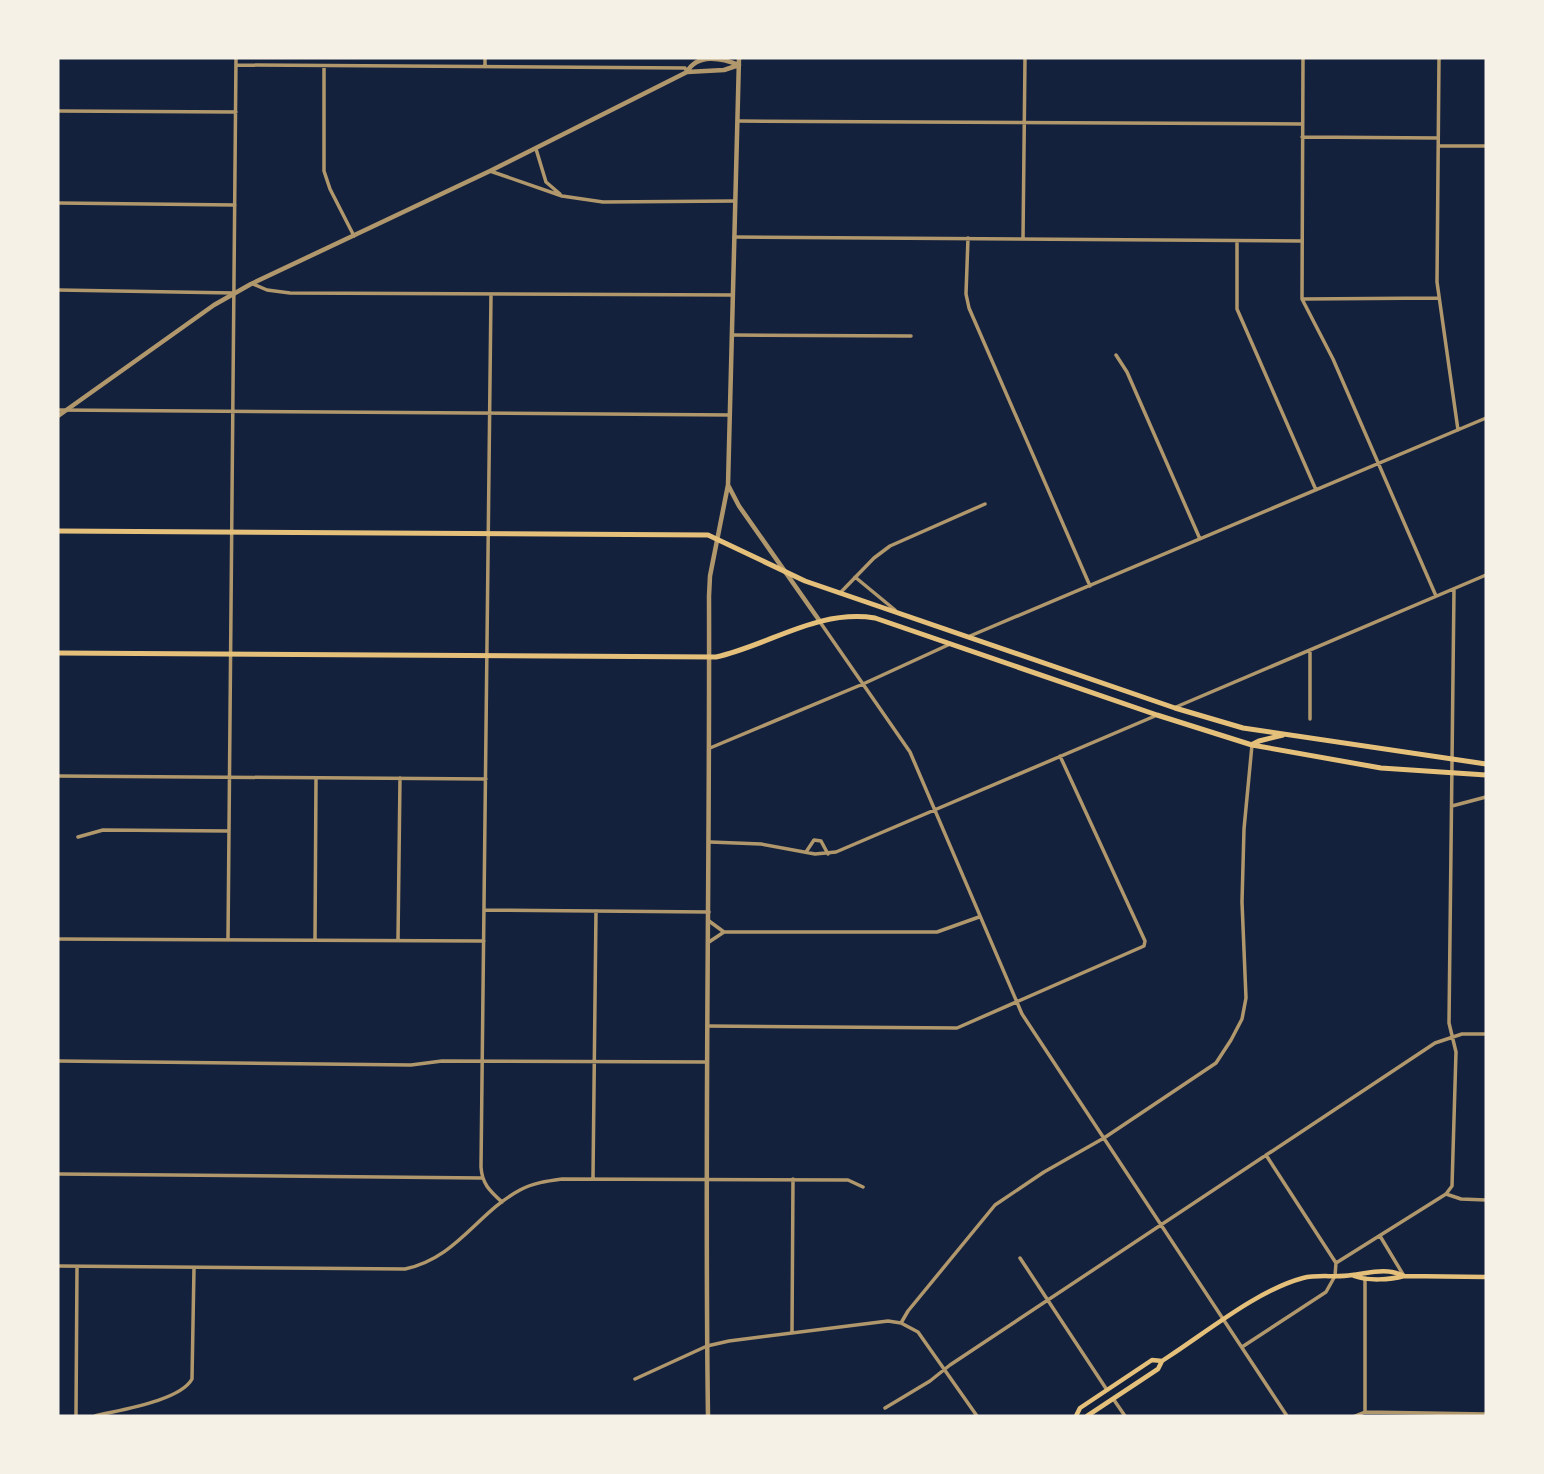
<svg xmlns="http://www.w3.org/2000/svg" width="1544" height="1474" font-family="'Noto Serif',serif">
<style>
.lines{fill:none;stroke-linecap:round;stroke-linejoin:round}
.minor{stroke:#b1986c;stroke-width:3.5}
.tertiary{stroke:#b1986c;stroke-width:4.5}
.secondary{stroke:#e5c07b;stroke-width:4.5}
.primary{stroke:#e5c07b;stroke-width:5}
</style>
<rect width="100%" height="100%" fill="#14213d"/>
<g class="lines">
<path class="minor" d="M 1303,58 L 1302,299 L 1333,359 L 1436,596
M 1439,58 L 1437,282 L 1458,430
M 237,65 L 685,68 L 687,72
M 324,66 L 324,171 L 330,189 L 354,236
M 485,67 L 485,58
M 58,111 L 236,112
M 738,121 L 1302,124
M 1302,137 L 1438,138
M 1438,146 L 1486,146
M 536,149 L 546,182 L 560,194
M 490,171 L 562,196 L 603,202 L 735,201
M 58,203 L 235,205
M 734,237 L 1302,241
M 968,238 L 966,294 L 969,308 L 1090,586
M 1023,239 L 1025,58
M 1237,241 L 1237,309 L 1316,490
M 253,284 L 267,290 L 290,293 L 732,295
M 58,290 L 234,293
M 491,294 L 481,1167 C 482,1184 490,1191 502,1202
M 1303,299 L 1438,298
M 732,335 L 911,336
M 1116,355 L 1127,372 L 1200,539
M 58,410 L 730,415
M 855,577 L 895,610
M 841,592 L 874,558 L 890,546 L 985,504
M 820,622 L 910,752 L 1022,1014 L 1287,1416
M 970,636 L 1486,418
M 1176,707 L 1486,575
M 1310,719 L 1310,650
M 710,748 L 863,684 L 948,645
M 58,776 L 486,779
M 1452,806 L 1486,797
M 78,837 L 103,830 L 229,831
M 710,842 L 761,844 L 815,854 L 836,852 L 1155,716
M 806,852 L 814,840 L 821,841 L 828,854
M 484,910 L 709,912
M 709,921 L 724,932 L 937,932 L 979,917
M 58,939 L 484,941
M 228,940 L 236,58
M 315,940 L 316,778
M 398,940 L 400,778
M 709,942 L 724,932
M 707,1026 L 957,1028 L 1144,946 L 1145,941 L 1060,756
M 58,1061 L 411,1065 L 442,1061 L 706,1062
M 1266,1155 L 1336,1263
M 58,1174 L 482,1178
M 593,1178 L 596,911
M 1446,1194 L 1461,1199 L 1486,1200
M 1380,1236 L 1404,1276
M 1020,1258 L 1107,1390
M 58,1266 L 405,1269 C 457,1258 477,1213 520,1190 C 533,1183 547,1181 562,1179 L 848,1180 L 863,1187
M 901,1323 L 908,1311 L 995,1205 L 1044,1172 L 1104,1138 L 1216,1063 L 1231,1040 L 1242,1019 L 1246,998 L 1242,902 L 1244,829 L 1252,745
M 792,1332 L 793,1179
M 1242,1347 L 1326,1292 L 1335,1276 L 1336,1263 L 1446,1194 L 1452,1186 L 1456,1052 L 1449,1023 L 1454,589
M 635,1379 L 707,1346 L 729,1341 L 888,1321 L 901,1323 L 918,1332 L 977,1416
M 1114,1400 L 1125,1416
M 885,1408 L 930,1381 L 950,1365 L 1435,1043 L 1462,1034 L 1486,1034
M 1365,1412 L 1365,1278
M 76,1416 L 77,1267
M 95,1416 C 119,1410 180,1401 192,1379 L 194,1268
M 1355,1416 L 1365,1412 L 1486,1414"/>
<path class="tertiary" d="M 739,58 L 728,485 L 739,506 L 819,620
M 687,72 C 697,53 722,58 739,65
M 58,416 L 214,305 L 251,284 L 490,171 L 687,72 L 724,70 L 739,65
M 708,1416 C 704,1143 710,869 709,596 L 710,576 L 728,485"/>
<path class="secondary" d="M 1354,1276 C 1368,1281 1390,1280 1404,1276 L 1486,1277
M 1076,1416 L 1080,1408 L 1152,1360 L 1162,1361
M 1087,1416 L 1158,1369 L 1162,1361 L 1168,1357 C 1208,1331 1258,1290 1303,1278 C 1319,1274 1336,1278 1352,1275 C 1369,1273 1387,1267 1404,1276"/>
<path class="primary" d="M 58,531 L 708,535 L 805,581 L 1175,708 L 1243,728 L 1486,764
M 58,653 L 716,657 C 770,645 817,609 875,618 L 1157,715 L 1252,745 L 1381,768 L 1486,775
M 1253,744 L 1259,741 L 1283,735"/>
</g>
<rect width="1544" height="1474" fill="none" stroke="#f6f1e7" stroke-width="119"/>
</svg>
